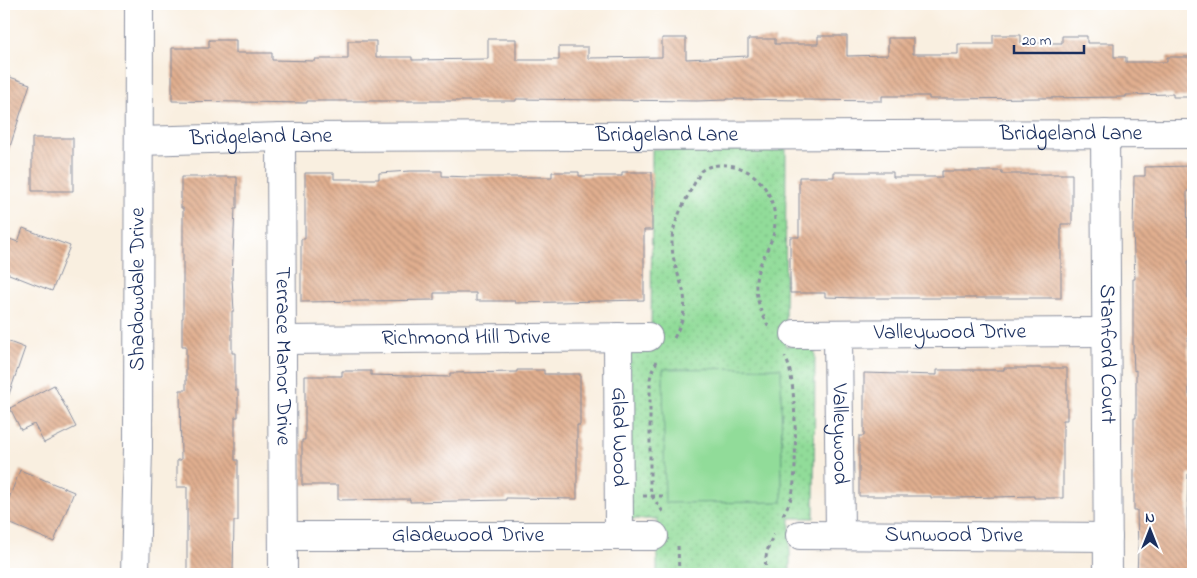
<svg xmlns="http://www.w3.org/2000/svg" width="1197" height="578" font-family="'Indie Flower',sans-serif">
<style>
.park{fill:url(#park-dots);stroke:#56867c}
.pitch{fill:#91dc99;stroke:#56867c}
.building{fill:url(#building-back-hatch)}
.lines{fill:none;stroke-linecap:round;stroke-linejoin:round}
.minor-casing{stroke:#8a8f9f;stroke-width:30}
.path{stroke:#8a8f9f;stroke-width:3;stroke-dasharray:4 4;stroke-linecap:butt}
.minor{stroke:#fff;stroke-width:28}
.labels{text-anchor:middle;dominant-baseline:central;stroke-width:4;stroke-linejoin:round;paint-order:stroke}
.street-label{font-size:22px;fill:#1b2f5e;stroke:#fff}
</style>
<defs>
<pattern id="park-dots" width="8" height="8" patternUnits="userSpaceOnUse" patternTransform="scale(1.25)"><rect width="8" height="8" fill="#91dc99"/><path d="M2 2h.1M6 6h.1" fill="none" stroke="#7cbd86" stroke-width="1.8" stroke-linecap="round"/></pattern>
<pattern id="building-back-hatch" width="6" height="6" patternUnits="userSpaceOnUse" patternTransform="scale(1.25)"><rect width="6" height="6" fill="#e1af8f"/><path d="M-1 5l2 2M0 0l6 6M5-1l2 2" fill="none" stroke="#b68f78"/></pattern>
</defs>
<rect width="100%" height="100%" fill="#fff"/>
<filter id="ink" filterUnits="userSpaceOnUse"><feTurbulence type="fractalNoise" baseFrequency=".02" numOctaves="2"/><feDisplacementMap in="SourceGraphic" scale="10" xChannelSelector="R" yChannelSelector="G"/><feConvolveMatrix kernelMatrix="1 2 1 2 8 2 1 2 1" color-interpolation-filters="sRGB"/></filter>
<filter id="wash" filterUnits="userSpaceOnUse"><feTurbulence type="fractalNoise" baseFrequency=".0096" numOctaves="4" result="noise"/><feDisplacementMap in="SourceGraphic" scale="20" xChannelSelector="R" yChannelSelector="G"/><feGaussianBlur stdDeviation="1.12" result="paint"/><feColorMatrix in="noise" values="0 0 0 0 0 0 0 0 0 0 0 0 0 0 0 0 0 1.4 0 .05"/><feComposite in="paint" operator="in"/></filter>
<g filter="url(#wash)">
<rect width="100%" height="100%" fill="#f9efe0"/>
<path class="park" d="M 652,149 L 786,149 L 785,346 L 815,346 L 814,518 L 790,518 L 790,574 L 657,574 L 657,519 L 628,519 L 629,347 L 651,347 Z"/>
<path class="pitch" d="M 781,368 L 782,502 L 665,503 L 663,369 Z"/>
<g id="blocks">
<path class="building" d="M 993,35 L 1021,35 L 1021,43 L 1062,43 L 1062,36 L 1087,36 L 1087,43 L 1114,43 L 1114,57 L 1126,57 L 1126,62 L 1167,62 L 1167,57 L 1193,57 L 1193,97 L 1173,97 L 1173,94 L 1126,95 L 1126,97 L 952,99 L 929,99 L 929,96 L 882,96 L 882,101 L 726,99 L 726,100 L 697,101 L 516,99 L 516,101 L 307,101 L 307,103 L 172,101 L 172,48 L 209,48 L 209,40 L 236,40 L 236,53 L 272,53 L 272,60 L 315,61 L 315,59 L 348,59 L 348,41 L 376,41 L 376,57 L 412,57 L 412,60 L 488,59 L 488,39 L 516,39 L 516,60 L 559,60 L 559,47 L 588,47 L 588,58 L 662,57 L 662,38 L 686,38 L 686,59 L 748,56 L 748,39 L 775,39 L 775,44 L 818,44 L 818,36 L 847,36 L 847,56 L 888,55 L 888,38 L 913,38 L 913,54 L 958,54 L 958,44 L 993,44 Z
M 4,75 L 30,84 L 8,153 L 4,153 Z
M 32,138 L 73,138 L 73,191 L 32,191 Z
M 1193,166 L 1193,191 L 1187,191 L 1188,236 L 1193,236 L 1193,261 L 1188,261 L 1188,306 L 1193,305 L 1193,335 L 1188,335 L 1189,395 L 1193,395 L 1193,474 L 1188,474 L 1187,510 L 1188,550 L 1193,550 L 1193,574 L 1137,574 L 1138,550 L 1137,510 L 1134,510 L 1134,418 L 1136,418 L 1136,370 L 1134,371 L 1133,348 L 1133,279 L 1135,279 L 1133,230 L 1134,176 L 1145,176 L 1145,167 Z
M 410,171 L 442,171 L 442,176 L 471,177 L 552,177 L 552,172 L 579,172 L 579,176 L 622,176 L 622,172 L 652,172 L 652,230 L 644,230 L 644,300 L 515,303 L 515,301 L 476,301 L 476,293 L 434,293 L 434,300 L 301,302 L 301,239 L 305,239 L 305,173 L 334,173 L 334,179 L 379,179 L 379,173 Z
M 942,171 L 1002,171 L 1002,174 L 1072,174 L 1072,224 L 1061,224 L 1061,298 L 859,298 L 825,297 L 825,293 L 790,293 L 790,237 L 799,237 L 799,177 L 834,177 L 834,172 L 893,172 L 893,177 L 942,177 Z
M 181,177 L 237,177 L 237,208 L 235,208 L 232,278 L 234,311 L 232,311 L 232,353 L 235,353 L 235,390 L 238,390 L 238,417 L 235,417 L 235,460 L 238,460 L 238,521 L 234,521 L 233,574 L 187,574 L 187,487 L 177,487 L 177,460 L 181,460 L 180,390 L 186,390 L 186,346 L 182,346 L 182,318 L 183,318 L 183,208 L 181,208 Z
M 23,228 L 70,246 L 52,291 L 4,272 L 4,237 L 18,242 Z
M 4,340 L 25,348 L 7,400 L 4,399 Z
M 1004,368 L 1067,368 L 1067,420 L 1063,420 L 1063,498 L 1034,498 L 1034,496 L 958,498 L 931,498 L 931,496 L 859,496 L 859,436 L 864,436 L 864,373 L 937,375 L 937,370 L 1004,370 Z
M 517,370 L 544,370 L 544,374 L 580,374 L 580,425 L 577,425 L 577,499 L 506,498 L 506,500 L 410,502 L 410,499 L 338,500 L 338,485 L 302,485 L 302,440 L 305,440 L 305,376 L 342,376 L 342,371 L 371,371 L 371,375 L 450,377 L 450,373 L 517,372 Z
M 54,385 L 76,427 L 44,443 L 34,424 L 21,430 L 10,408 Z
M 20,470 L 74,492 L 54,542 L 4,521 L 4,511 Z"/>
</g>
</g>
<g filter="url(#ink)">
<use href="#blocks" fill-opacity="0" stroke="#8a8f9f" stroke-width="1"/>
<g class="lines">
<defs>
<g id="minor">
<path id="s1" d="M 1105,134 L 1108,574"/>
<path id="s2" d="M 281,137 L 283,574"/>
<path id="s3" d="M 139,141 L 281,137 L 1193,134"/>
<path id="s4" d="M 795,334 L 1105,332"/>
<path id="s5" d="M 838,334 L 840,535"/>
<path id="s6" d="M 618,337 L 619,536"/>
<path id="s7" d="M 282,340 L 648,337"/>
<path id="s8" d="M 800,535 L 1108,537"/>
<path id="s9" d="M 283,536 L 654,536"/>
<path id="s10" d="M 135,574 L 138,448 L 139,4"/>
</g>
</defs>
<use href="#minor" class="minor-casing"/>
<path class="path" d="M 674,338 C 699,291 672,283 672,242 C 672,220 691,191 701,171 C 710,164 723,164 734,166 C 763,173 779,203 774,232 C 770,249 756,265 756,283 C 755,299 763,316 770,330
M 657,361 L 652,371 L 650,379 L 650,486 L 652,496 L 663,512
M 643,496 L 665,496
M 783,515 C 787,507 792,499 793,490 C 797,467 797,375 785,357
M 678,546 L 679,574
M 766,574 C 764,559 767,548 774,534"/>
<use href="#minor" class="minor"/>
</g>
</g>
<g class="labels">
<g class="street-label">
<text stroke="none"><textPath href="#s3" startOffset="932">Bridgeland Lane</textPath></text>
<text stroke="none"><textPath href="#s3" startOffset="528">Bridgeland Lane</textPath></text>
<text stroke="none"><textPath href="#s3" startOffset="122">Bridgeland Lane</textPath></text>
<text stroke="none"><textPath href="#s10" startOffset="285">Shadowdale Drive</textPath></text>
<text stroke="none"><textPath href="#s4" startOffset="155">Valleywood Drive</textPath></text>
<text stroke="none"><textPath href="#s7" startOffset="184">Richmond Hill Drive</textPath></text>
<text stroke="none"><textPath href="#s1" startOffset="220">Stanford Court</textPath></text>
<text stroke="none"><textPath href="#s2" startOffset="219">Terrace Manor Drive</textPath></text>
<text stroke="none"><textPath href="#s5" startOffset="100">Valleywood</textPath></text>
<text stroke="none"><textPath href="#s6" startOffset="100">Glad Wood</textPath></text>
<text stroke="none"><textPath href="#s9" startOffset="185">Gladewood Drive</textPath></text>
<text stroke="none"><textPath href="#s8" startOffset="154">Sunwood Drive</textPath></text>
</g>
</g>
<rect width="1197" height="578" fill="none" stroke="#fff" stroke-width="20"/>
<g transform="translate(1150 530)" stroke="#ffffff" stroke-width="4" paint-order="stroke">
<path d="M0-4L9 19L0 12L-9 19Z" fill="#1b2f5e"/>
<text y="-8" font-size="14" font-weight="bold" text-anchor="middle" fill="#1b2f5e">N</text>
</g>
<path d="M1014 45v8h70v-8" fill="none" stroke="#1b2f5e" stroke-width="2.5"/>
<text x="1022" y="45" font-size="15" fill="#1b2f5e" stroke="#ffffff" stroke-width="4" paint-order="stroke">20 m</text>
</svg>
